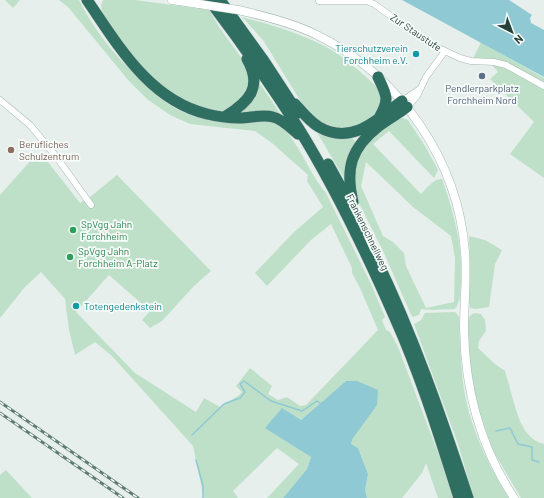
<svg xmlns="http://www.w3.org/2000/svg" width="544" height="498" font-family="Barlow,sans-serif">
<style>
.green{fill:#bfe0c8;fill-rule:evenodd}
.water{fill:#8ec9d4}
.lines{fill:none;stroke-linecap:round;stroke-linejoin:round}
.stream{stroke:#8ec9d4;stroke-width:1.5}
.street-casing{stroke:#a8b8b2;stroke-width:7}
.secondary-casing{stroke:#a4bbb3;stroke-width:9}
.highway-casing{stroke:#c2cac8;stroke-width:12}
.street{stroke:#fff;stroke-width:6}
.secondary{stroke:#fff;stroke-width:8}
.highway{stroke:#2f6f62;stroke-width:11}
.rail-casing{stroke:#5f7d75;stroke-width:3}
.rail{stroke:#f7fbf9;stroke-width:1.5;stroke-dasharray:4.5;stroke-linecap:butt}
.secondary-bridge-casing{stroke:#a4bbb3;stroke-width:9;stroke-linecap:butt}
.secondary-bridge{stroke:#fff;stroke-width:8}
.culture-dot{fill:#0f9aa8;stroke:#f7fbf9;stroke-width:1.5}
.service-dot{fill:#5c6f8a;stroke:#f7fbf9;stroke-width:1.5}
.education-dot{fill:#8d6e63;stroke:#f7fbf9;stroke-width:1.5}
.leisure-dot{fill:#2e9e5b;stroke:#f7fbf9;stroke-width:1.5}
.labels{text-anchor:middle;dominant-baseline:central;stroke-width:3.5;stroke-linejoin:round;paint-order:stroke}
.street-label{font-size:10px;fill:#24423a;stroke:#f7fbf9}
.culture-label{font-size:10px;fill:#0d838f;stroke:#f7fbf9;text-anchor:end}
.service-label{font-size:10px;fill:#4e5e75;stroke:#f7fbf9}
.education-label{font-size:10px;fill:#785e54;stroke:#f7fbf9;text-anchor:start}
.leisure-label{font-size:10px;fill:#27864d;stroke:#f7fbf9;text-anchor:start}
</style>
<rect width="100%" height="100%" fill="#e6efeb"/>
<path class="green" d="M 5,0 L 20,0 L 13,8 Z
M 59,0 L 79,0 C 97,36 125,68 156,93 C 160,97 165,102 170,105 C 185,115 206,119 224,122 C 242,124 262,114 278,123 C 286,127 289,135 294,142 C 305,158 313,178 326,193 L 371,284 L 385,317 L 382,320 L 386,330 L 390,332 L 398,347 L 441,461 L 453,498 L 438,498 L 426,463 L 422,473 L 402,498 L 367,498 L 365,490 L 368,474 L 358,448 L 351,444 L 353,438 L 346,381 L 301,420 L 265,427 L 311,457 L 307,469 L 283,498 L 267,498 L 299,464 L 277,448 L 233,491 L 238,498 L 204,498 L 193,446 L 112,356 L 95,342 L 75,355 L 69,330 L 65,299 L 41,272 L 25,287 L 0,318 L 0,195 L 32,159 L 41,153 L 80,203 L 90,197 L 117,175 L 211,271 L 194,286 L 162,321 L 150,328 L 142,320 L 150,311 L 109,275 L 76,312 L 135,373 L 196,412 L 204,398 L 220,407 C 227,401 236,399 242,392 L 236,386 L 250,368 L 272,386 L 268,394 L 278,400 L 287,397 L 300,406 L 306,405 L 378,330 L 360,288 L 352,273 L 352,268 L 331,224 L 311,240 L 267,286 L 255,273 L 294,232 L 323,207 L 307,181 L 308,175 L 272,143 L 255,131 L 190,124 L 170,115 L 147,99 L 129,81 L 68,7 Z
M 103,0 L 135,0 L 209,10 L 219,27 L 243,60 L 251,78 L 246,96 L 227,110 L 219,112 L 201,109 L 167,91 L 138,65 L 103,17 L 101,5 Z
M 242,17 C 275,26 306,35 335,52 C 343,57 350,64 357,69 C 367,78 379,87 384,99 L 374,118 L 342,131 L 320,126 L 303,105 L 263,40 Z
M 481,42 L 544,78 L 544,83 L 505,62 L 473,59 Z
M 493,64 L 505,67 L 544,89 L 544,178 L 510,154 L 534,122 L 490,79 L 498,72 L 492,65 Z
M 259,82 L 283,118 L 235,117 L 255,91 Z
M 403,118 L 408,120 L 425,146 L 438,170 L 434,178 L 389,131 L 373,144 L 421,194 C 427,188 434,178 442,179 C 454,213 463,246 461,283 C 460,292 461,301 455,309 L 432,310 L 421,309 L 419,315 L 412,317 L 384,253 L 353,191 L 355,160 L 363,145 L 396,119 ZM 366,162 L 413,207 L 451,236 L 455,258 L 454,302 L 426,308 L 406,266 L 404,253 L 393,242 L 383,236 L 361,186 Z
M 315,129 L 350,136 L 358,144 L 347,183 Z
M 469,236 L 485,240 L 502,250 L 495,264 L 489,307 L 476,309 L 470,308 L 469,303 L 470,272 Z
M 455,312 L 459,317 C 460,335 460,354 462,372 C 465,416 485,461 509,498 L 474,498 L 458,444 L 414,324 L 421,320 L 425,313 Z
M 476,313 L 481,314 L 485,320 L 486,331 L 479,341 L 478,348 L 495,364 L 505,371 C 506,377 509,382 510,389 C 516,409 521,439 544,444 L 544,498 L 521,498 L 492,449 L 473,393 L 467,334 L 469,317 L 472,314 Z
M 6,470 L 32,498 L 0,498 L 0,475 Z"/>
<path class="water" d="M 402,0 L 509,0 L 532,15 L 530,18 L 531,23 L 544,30 L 544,77 Z
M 346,381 L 357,381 L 378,390 L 377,405 L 353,438 L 351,444 L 358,448 L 368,474 L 365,490 L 367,498 L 283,498 L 307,469 L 311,457 L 265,428 L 282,408 L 301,420 Z"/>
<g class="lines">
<path class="stream" d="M 496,431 L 510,428 L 518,444 L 532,447 L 532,460 L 539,462
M 192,435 L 224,404 L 240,398 L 245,392 L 240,384 L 244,381 L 271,401 L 302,411 L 317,401 L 320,403
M 196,460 L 203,486 L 203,498"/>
<defs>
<path id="street" d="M 319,1 L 367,1 L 374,4 L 430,44 L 445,51
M 0,100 L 30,125 L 55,155 L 91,205
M 402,101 L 420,89
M 407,107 L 417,96 L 426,77 L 445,51 L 460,58 L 471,61 L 494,62 L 506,65 L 544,86"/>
<path id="secondary" d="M 172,0 L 199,4
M 238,10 C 265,16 293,23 317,35 C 400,76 458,160 465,252 C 467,277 464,303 464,329 C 465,389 481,448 514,498"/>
<path id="highway" d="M 87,0 C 118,45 149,100 207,114 C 215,116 231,118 240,118 C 250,118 262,114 273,117 C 282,119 291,128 298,134
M 209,0 C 241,42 271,85 299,129 C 336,189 367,254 395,318 C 421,376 440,438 459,498
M 220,0 L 264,61 L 298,113
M 378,77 C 386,94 390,99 380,116
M 295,104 C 302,112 310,122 319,127 C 352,146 378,119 402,101
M 226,116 C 249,102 263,87 247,59
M 328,164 L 348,200 L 363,232
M 353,202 C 345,168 351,148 379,126 C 388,119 398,114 407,107
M 375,257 C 413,335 441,416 468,498"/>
</defs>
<use href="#street" class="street-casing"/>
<use href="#secondary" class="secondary-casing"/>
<use href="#highway" class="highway-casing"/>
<use href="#street" class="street"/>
<use href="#secondary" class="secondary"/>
<use href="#highway" class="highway"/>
<defs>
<path id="rail" d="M 0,402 L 138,498
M 0,413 L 123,498"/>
</defs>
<use href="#rail" class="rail-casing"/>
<use href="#rail" class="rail"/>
<defs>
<path id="secondary-bridge" d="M 199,4 L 238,10"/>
</defs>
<use href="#secondary-bridge" class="secondary-bridge-casing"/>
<use href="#secondary-bridge" class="secondary-bridge"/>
</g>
<g class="culture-dot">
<circle cx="416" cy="54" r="4"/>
<circle cx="76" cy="306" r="4"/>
</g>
<circle class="service-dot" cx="482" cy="76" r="4"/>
<circle class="education-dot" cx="11" cy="150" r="4"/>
<g class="leisure-dot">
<circle cx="73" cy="230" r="4"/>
<circle cx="70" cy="257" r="4"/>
</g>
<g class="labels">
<g class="street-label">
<text transform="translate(416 32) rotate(34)">Zur Staustufe</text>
<text transform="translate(368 232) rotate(64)">Frankenschnellweg</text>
</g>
<g class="culture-label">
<text x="408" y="48">Tierschutzverein<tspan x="408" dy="12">Forchheim e.V.</tspan></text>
<text x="84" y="306" text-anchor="start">Totengedenkstein</text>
</g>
<g class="service-label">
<text x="482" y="88">Pendlerparkplatz<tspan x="482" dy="12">Forchheim Nord</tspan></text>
</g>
<g class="education-label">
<text x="19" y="144">Berufliches<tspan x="19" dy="12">Schulzentrum</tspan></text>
</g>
<g class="leisure-label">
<text x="81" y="224">SpVgg Jahn<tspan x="81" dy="12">Forchheim</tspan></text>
<text x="78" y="251">SpVgg Jahn<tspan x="78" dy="12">Forchheim A-Platz</tspan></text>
</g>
</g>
<g transform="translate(512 32) rotate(138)" stroke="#f7fbf9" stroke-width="3" paint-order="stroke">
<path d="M0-3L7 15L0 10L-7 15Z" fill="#24423a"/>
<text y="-6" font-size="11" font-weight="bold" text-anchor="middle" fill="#24423a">N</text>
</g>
</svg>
